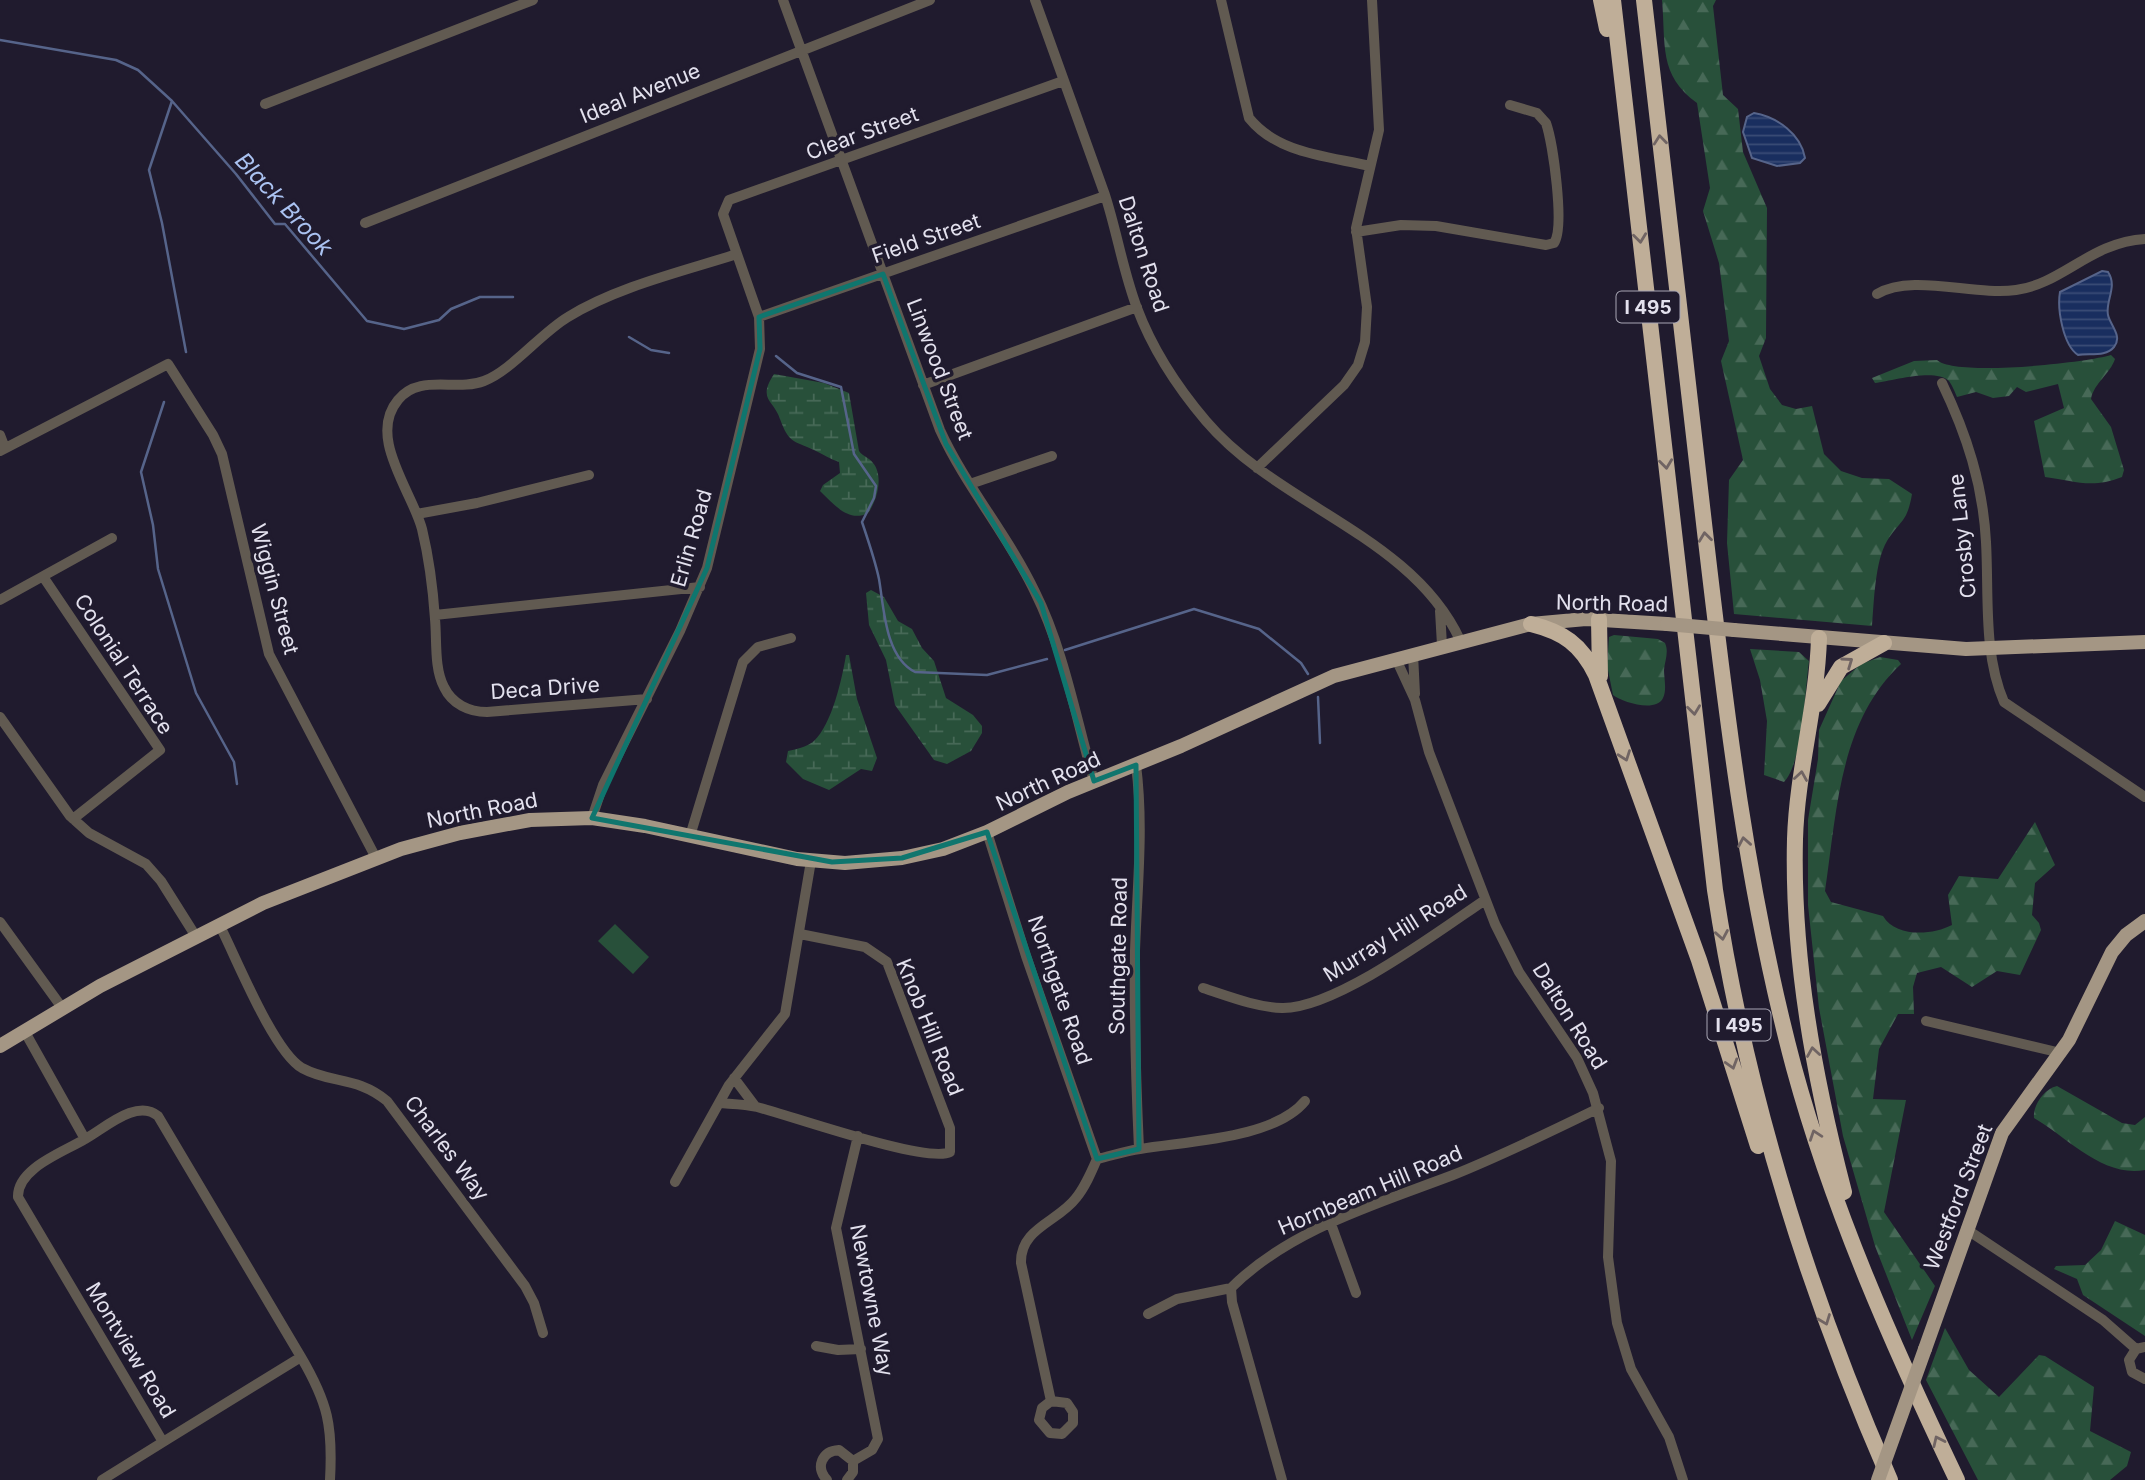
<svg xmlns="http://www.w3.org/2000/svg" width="2145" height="1480" font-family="Inter,sans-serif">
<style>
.green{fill:#28503a}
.forest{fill:url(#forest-firs)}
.wetland{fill:url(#wetland-marsh)}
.water{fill:url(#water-rules);stroke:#56648a;stroke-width:2}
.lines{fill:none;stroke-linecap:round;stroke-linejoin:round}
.stream{stroke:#56648a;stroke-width:2.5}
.minor{stroke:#615a51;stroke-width:10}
.major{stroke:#a49684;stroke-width:14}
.highway{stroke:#bfae98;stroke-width:16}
.major-bridge{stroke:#a49684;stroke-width:14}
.oneway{stroke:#706463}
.marked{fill:none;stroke:#0f766e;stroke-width:5;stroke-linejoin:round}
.labels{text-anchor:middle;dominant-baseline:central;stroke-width:7;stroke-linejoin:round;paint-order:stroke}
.shield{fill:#201b2e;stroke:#a8a6b4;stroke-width:2}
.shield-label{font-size:19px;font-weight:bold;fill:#e3e1ee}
.street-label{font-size:21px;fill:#e3e1ee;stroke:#201b2e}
.water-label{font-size:23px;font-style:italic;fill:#aac2f1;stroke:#201b2e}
</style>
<defs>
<pattern id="forest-firs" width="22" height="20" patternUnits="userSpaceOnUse" patternTransform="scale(1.75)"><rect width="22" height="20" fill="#28503a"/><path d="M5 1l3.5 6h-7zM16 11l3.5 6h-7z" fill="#476957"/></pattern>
<pattern id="wetland-marsh" width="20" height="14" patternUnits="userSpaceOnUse" patternTransform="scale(1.75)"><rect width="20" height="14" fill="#28503a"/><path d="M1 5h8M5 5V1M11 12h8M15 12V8" fill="none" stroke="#476957"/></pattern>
<pattern id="water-rules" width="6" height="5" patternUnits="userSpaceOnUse" patternTransform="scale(1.75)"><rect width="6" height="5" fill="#192e5f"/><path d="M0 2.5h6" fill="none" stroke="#3a4c76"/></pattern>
</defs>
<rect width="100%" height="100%" fill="#201b2e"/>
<path class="green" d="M 615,924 L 649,957 L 633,974 L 598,941 Z"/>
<path class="forest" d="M 1662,0 L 1716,0 L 1713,6 L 1723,95 L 1738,109 L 1743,152 L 1767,208 L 1766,338 L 1759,356 L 1770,389 L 1782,405 L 1796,409 L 1812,406 L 1824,454 L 1841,471 L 1862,478 L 1889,479 L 1912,494 C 1907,523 1901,519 1887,541 C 1875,561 1874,602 1872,626 L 1734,614 L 1727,543 L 1729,480 L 1743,460 L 1721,361 L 1729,341 L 1719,263 L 1703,211 L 1710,188 L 1697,103 C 1658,75 1666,44 1662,0 Z
M 2111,355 L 2115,359 C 2110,374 2094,383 2091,399 L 2111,427 L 2124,470 L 2122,477 C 2092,489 2075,481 2045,477 L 2034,421 L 2064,408 L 2058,384 L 2026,392 L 2017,387 L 2009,396 L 1993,398 L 1976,392 L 1957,397 C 1955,392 1952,385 1949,381 C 1935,368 1892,381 1875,383 L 1872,378 L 1914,361 L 1937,360 C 1955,377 2084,363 2111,355 Z
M 1614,635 L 1658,639 L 1665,643 C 1669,652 1665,660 1664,670 C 1664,678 1667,690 1663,698 C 1656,713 1622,702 1613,695 L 1607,665 L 1609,637 Z
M 1750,649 L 1799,652 L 1809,661 C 1805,690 1803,762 1784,782 L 1764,775 L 1767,721 L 1760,680 Z
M 1880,657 L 1898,660 L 1901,664 C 1839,722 1837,811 1825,891 L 1831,902 L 1883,916 C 1896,938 1933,935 1952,925 L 1948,895 L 1959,876 L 1998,879 L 2035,822 L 2055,865 L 2035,883 L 2032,915 L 2039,923 L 2041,930 L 2020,975 L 1997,971 L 1972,987 L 1941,967 L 1917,973 L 1913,987 L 1914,1014 L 1898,1014 L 1879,1049 L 1873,1099 L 1906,1100 L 1884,1212 L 1935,1286 L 1912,1340 L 1875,1246 L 1843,1136 L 1819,1008 L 1808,905 L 1808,820 L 1818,759 L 1819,730 L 1841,681 L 1861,664 Z
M 2057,1086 L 2122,1123 L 2135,1125 L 2145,1117 L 2145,1170 C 2103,1178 2067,1137 2034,1118 C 2033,1105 2044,1089 2057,1086 Z
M 2115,1221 L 2145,1235 L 2145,1336 L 2083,1295 L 2077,1279 L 2054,1269 L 2056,1266 L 2085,1265 L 2101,1250 Z
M 1945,1328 L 1969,1370 L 1999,1397 L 2039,1355 L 2045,1356 L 2094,1387 L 2090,1431 L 2131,1452 L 2127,1466 L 2110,1480 L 1978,1480 L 1926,1380 Z"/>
<path class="wetland" d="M 774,374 L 824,383 L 849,393 L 859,451 C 863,457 869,457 873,463 C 884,476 877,501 868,513 C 848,523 834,504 820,491 L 823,485 L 840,473 L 839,462 C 830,459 823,454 814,450 C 792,440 789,443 780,419 C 774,400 757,400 774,374 Z
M 871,590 L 884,597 L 898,621 L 912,629 L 922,648 L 934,661 L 946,698 L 973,715 L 982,726 L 982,733 L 971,751 L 947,764 L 934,760 L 895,705 L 886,660 L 869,625 L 866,593 Z
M 846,655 L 849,655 L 857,699 L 877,758 L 872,771 L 861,769 L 829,790 L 803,779 L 786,762 L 788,751 C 797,749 807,747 814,741 C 832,724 842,679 846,655 Z"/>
<path class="water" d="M 1754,113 C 1777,117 1801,134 1805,158 L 1800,163 L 1777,166 L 1752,158 L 1743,132 L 1747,117 Z
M 2102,271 L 2108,272 C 2118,287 2105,301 2108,315 C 2110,325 2123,336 2114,347 C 2106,357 2090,353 2078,355 C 2063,345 2057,309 2060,292 Z"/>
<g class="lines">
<path class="stream" d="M 0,40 L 116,60 L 138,70 L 172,101 L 236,174 L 275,224 L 285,224 L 367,321 L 404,329 L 439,320 L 451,309 L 480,297 L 513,297
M 172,101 L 149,170 L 162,223 L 186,352
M 629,337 L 651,350 L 669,353
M 776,356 L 797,373 L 841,387 L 854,454 L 876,486 L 874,498 L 862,522 C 868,540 875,560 879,579 C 884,608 885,657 915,672 L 987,675 L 1047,659
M 164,402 L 141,472 L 153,525 L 158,569 L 196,693 L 234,762 L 237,784
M 1065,650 L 1194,609 L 1259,629 L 1301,663 L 1308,674
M 1318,697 L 1320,743"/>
<path class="minor" d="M 783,0 L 940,430 C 966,487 1008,535 1035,592 C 1064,650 1076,719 1094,781
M 1035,0 C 1058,65 1082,130 1105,195 C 1117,232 1123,271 1137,308 C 1152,348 1178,388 1206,421 C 1278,506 1412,536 1460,640
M 1221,0 L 1249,118 C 1278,154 1327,156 1370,166
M 265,104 L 533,0
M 365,223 L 930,0
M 1356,232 L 1401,225 L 1436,226 L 1546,245 L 1554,243 C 1565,228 1553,143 1546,123 L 1537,113 L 1510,105
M 1877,294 C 1912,273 1974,296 2016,290 C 2062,284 2091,242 2145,239
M 759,317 L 1105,196
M 1942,383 C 1967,435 1983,485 1986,542 C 1989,594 1983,654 2004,702 L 2145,797
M 923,385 L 1137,307
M 0,435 L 5,448
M 0,451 L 168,364 L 213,435 L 222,454 L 269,654 L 376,858
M 1257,468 L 1344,385 L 1358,365 L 1365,342 L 1367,307 L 1356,228 L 1379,130 L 1372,0
M 970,484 L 1052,456
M 417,514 L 477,503 L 589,475
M 44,578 L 160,750 L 73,819
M 0,600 L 112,538
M 1440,611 L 1442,645
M 435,615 L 700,587
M 1413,654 L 1415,694
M 1396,659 L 1415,700 L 1429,752 L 1495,924 L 1519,972 L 1577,1058 L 1593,1093 L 1611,1161 L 1608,1257 L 1617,1323 L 1631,1369 L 1669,1437 L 1683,1480
M 647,699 L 487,712 C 469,712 452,704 444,687 C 434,668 437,640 435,619 C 433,589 429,558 422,529 C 412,491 367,437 398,400 C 419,373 456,392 484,381 C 511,371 541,333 568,317 C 616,287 684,271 737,254
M 0,717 L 70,816 L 89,833 L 146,864 L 161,881 L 195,935
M 1136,765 C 1144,827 1137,889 1135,951 C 1134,1017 1136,1083 1139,1149
M 592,818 L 603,785 L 680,631 L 707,568 L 760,349 L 759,317 L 723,214 L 729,200 L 1063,81
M 987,832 L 1026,956 L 1097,1159
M 690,836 L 743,662 L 758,647 L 791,638
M 0,922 L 63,1009
M 219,924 C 236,957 273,1051 302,1068 C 331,1084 357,1076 387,1101 L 525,1286 L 534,1303 L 543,1333
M 1203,988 C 1228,996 1255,1007 1282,1008 C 1335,1009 1439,931 1485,900
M 1926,1021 L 2061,1053
M 25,1032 L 85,1139 C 105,1128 137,1098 158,1116 L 301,1357 L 163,1442 L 18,1197 C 17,1168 64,1152 85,1139
M 734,1078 L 755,1106
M 719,1103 C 731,1104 745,1104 757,1107 C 789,1115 927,1164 950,1152 L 950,1128 L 887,962 L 865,947 L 800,934
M 1097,1159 C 1111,1156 1125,1151 1140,1149 C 1186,1141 1274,1139 1305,1101
M 675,1182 L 729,1085 L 785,1014 L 811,861
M 1331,1224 L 1356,1293
M 1966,1229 L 2103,1320 L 2136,1349
M 1148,1314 L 1177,1299 L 1231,1288
M 816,1346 L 838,1350 L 861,1349
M 2145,1347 L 2136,1349 L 2129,1360 L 2132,1372 L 2145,1379
M 301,1357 C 328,1403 333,1426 330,1480
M 1051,1401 L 1067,1403 L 1073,1412 L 1073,1423 L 1062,1434 L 1050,1433 L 1039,1420 L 1042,1408 L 1051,1401 L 1021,1263 C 1020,1228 1058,1222 1076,1198 C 1085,1187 1091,1173 1097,1159
M 853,1461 L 872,1450 L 878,1439 L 836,1228 L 858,1136
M 102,1480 L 163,1442
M 827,1480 C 815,1467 822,1451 839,1450 L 853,1461 L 853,1472 L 847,1480
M 1282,1480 L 1232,1302 L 1231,1288 C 1290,1229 1377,1204 1453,1175 C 1503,1155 1550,1132 1599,1108"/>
<path class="major" d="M 1734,630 L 1966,649 L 2145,642
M 0,1046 L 100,986 L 263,903 L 401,849 L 460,833 L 530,820 L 592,818 L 645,826 L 797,859 L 845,863 L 902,858 L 943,849 L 987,832 L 1068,792 L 1181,746 L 1334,676 L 1531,624 L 1586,619 L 1667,624
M 1925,1349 L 2002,1133 L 2069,1040 L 2112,952 L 2126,935 L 2145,921"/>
<path class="highway" d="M 1601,0 L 1607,29
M 1613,0 L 1715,890 C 1746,1095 1807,1290 1890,1480
M 1644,0 C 1665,177 1684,355 1705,532 C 1726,713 1747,892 1794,1068 C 1833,1211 1893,1346 1957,1480
M 1599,619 L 1600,676
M 1531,624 C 1563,632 1581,644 1596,675 L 1699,960 L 1758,1146
M 1819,638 C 1817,706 1797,771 1795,839 C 1792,958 1814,1077 1844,1192
M 1818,704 L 1841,667 L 1884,643"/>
<path class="major-bridge" d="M 1667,624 L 1734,630
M 1878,1480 L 1925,1349"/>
</g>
<defs><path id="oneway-chevron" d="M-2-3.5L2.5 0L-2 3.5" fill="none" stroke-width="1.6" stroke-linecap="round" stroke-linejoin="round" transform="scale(1.75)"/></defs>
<g class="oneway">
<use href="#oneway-chevron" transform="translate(1660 140) rotate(-96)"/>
<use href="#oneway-chevron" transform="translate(1640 238) rotate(83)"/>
<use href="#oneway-chevron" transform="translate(1666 464) rotate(83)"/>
<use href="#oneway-chevron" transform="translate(1705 537) rotate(-97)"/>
<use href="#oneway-chevron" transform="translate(1848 662) rotate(-35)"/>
<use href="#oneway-chevron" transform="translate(1694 710) rotate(83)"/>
<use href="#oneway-chevron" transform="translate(1625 756) rotate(70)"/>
<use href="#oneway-chevron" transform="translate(1801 776) rotate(-81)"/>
<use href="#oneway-chevron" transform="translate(1744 842) rotate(-100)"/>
<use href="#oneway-chevron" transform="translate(1722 935) rotate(80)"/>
<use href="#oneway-chevron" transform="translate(1813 1052) rotate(-99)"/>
<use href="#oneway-chevron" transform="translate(1732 1064) rotate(73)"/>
<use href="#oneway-chevron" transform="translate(1815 1135) rotate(-109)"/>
<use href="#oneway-chevron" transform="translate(1825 1320) rotate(69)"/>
<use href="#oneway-chevron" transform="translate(1938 1441) rotate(-115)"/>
</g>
<path class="marked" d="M 883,274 L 946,444 L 1041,603 L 1094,781 L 1136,765 L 1139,1149 L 1097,1159 L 987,832 L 902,858 L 832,862 L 592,818 L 707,568 L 760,349 L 759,317 Z"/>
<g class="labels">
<g class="shield">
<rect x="1616.5" y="291.5" width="63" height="31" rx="5"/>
<rect x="1707.5" y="1009.5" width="63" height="31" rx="5"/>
</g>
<g class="shield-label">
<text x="1648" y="307">I 495</text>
<text x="1739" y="1025">I 495</text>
</g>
<g class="street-label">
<text transform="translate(640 93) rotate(-22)">Ideal Avenue</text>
<text transform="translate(862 133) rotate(-20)">Clear Street</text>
<text transform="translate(926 238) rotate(-19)">Field Street</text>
<text transform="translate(1144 254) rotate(72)">Dalton Road</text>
<text transform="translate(940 369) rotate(69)">Linwood Street</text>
<text transform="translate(1962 536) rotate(-96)">Crosby Lane</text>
<text transform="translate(691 538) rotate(-74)">Erlin Road</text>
<text transform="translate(275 589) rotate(75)">Wiggin Street</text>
<text transform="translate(1612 603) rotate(1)">North Road</text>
<text transform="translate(124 664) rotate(57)">Colonial Terrace</text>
<text transform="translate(545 688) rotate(-4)">Deca Drive</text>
<text transform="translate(1048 781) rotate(-25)">North Road</text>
<text transform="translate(482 810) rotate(-11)">North Road</text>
<text transform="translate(1395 933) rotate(-32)">Murray Hill Road</text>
<text transform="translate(1118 956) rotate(-89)">Southgate Road</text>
<text transform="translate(1060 990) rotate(71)">Northgate Road</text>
<text transform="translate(1570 1016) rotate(58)">Dalton Road</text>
<text transform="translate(930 1027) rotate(68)">Knob Hill Road</text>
<text transform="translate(447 1148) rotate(53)">Charles Way</text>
<text transform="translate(1370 1190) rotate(-23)">Hornbeam Hill Road</text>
<text transform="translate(1958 1197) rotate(-69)">Westford Street</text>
<text transform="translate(872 1300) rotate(79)">Newtowne Way</text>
<text transform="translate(131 1350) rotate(59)">Montview Road</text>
</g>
<g class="water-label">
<text transform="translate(284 204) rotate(47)">Black Brook</text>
</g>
</g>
</svg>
